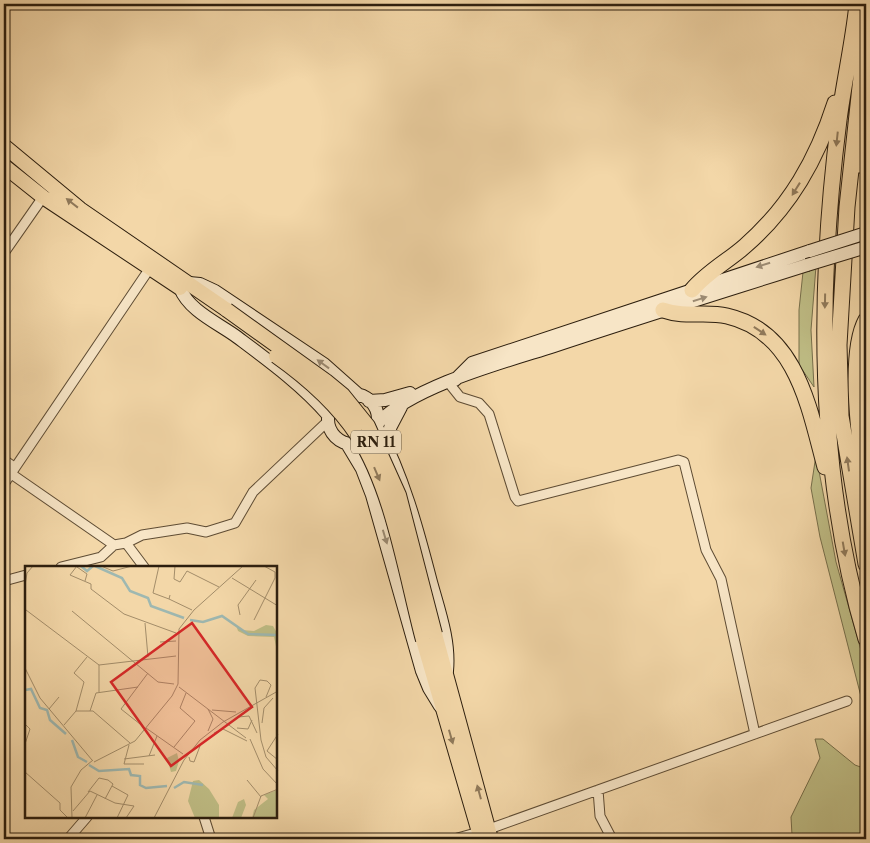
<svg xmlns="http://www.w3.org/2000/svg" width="870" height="843" font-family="'Libre Caslon Text',serif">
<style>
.green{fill:#bfbd85;stroke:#766e4a}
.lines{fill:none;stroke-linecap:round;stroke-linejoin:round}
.minor-casing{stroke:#5e4c34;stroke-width:11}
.secondary-casing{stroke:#2c1e0e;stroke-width:14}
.trunk-casing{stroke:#2c1e0e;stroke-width:16}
.motorway-casing{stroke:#2c1e0e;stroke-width:17}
.minor{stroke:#f7e5c6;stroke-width:9}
.secondary{stroke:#f7e5c6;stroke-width:12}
.trunk{stroke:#f3d7a8;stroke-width:14}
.motorway{stroke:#f3d7a8;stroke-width:15}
.secondary-bridge-casing{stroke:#2c1e0e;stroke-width:14;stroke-linecap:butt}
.trunk-bridge-casing{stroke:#2c1e0e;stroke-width:16;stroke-linecap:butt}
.secondary-bridge{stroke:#f7e5c6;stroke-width:12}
.trunk-bridge{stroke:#f3d7a8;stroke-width:14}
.oneway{fill:#907a5b}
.oneway2{fill:#9c8b73}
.labels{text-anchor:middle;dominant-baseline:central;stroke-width:5;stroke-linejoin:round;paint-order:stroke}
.shield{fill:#f7e5c6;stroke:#695a45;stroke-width:1}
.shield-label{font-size:14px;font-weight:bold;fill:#2c1e0e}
.inset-river{fill:none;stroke:#9eb8b1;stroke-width:2.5}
.inset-road{fill:none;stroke:#a38d6a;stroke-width:1}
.view{fill:#d62828;fill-opacity:0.15;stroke:#d62828;stroke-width:2.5}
.inset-edge{fill:none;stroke:#2c1e0e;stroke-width:2.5}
</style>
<rect width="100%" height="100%" fill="#f3d7a8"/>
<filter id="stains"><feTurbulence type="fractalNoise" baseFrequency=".004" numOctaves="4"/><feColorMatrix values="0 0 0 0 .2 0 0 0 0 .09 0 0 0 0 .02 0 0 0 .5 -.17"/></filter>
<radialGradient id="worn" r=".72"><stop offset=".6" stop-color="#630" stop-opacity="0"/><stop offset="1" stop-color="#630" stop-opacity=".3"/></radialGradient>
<path class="green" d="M 816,266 L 811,330 L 814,387 L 799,365 L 799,310 L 803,272 Z
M 816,455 L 836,562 L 866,668 L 866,716 L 820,537 L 811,488 Z
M 815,739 L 823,739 L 855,765 L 866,769 L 866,839 L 795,839 L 792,835 L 791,817 L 820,758 Z"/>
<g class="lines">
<defs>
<path id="minor" d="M 4,253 L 43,197
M 448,382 L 460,397 L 479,403 L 489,414 L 515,497 L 518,501 L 678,460 L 684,462 L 706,550 L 721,579 L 755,734
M 4,460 L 14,467
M 10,473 L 114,545
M 4,484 L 150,268
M 126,543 L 144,567
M 61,567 L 101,557 L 114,545 L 126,543 L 142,535 L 187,528 L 206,532 L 235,523 L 253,492 L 328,421
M 4,581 L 26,575
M 598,790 L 600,816 L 612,839
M 204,817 L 211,839
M 489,829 L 847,701
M 68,839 L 87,817
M 454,839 L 479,832"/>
<path id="secondary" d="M 189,283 L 200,284 L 215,291 L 324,364 L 360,396
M 180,288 C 189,311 218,323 237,337 C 269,361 302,385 328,415
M 455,380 L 472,363 L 810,251
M328 419a25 25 0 1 1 50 0a25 25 0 1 1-50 0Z
M 369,401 L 385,400 L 410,393
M 378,423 C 413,386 504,362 554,346 C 638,318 722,292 807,265
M 377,427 C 403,476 417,528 431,582 C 439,611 450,641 447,671
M 347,444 L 362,469 L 372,495 L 422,671 L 429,688 L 440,706
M 391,448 L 390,428 L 401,407"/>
<path id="trunk" d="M 4,146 L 80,209 L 227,310
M 4,166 L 43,197 L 180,288
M 435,634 L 491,839
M 423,640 L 481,839"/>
<path id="motorway" d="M 857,4 C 853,43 844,81 839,120 C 817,292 816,472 866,639
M 866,31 L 847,207 L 839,345 L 841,416 L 866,564
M 860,165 L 866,123
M 692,290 C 707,272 728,261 745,246 C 790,207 817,159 835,103
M 663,310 C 686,318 705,311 727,316 C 797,332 809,408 825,467
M 866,320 C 847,354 860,447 866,486"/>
</defs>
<use href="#minor" class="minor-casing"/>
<use href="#secondary" class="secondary-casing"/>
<use href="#trunk" class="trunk-casing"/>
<use href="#motorway" class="motorway-casing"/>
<use href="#minor" class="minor"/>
<use href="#secondary" class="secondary"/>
<use href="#trunk" class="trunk"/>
<use href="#motorway" class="motorway"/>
<defs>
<path id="secondary-bridge" d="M 810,251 L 863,234
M 807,265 L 863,248"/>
<path id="trunk-bridge" d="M 227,310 L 326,381 L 343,395 L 368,426 L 399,495 L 435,634
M 276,356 C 307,378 336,403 357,435 C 393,490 406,576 423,640"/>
</defs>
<use href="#secondary-bridge" class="secondary-bridge-casing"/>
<use href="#trunk-bridge" class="trunk-bridge-casing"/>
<use href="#secondary-bridge" class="secondary-bridge"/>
<use href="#trunk-bridge" class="trunk-bridge"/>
</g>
<defs><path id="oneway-solid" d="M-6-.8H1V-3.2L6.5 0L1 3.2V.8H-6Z" transform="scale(1.25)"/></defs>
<g class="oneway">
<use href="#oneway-solid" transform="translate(837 139) rotate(96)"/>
<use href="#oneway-solid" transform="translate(796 189) rotate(122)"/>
<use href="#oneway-solid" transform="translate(72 203) rotate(-142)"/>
<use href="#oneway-solid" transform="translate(825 301) rotate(91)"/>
<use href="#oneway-solid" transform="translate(760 331) rotate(34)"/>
<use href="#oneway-solid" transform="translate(848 464) rotate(-98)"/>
<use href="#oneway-solid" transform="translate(377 474) rotate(67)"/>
<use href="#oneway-solid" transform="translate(844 549) rotate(80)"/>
<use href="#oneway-solid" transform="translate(451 737) rotate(74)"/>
<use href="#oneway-solid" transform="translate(479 792) rotate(-105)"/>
</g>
<g class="oneway2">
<use href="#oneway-solid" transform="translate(763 265) rotate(162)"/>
<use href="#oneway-solid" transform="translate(700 299) rotate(-17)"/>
<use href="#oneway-solid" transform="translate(323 364) rotate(-144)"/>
<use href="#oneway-solid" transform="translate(385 537) rotate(73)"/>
</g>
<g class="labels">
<rect class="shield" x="351" y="430.5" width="50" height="23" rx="4"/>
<g class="shield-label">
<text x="376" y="442">RN 11</text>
</g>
</g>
<g transform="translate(25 566)">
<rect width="252" height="252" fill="#f3d7a8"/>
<path d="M 211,59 L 217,64 L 229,65 L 241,59 L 248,60 L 252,67 L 252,85 L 249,71 L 223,70 L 213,65 ZM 152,187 L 154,195 L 151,205 L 146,206 L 142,192 ZM 174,214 L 184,223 L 194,239 L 194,252 L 170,252 L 163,235 L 168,215 ZM 252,224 L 252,252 L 227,252 L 229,244 L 243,233 L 239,229 ZM 219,233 L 221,239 L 216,252 L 207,252 L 213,236 Z" fill="#bfbd85"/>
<path class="inset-river" d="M 56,0 L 62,5 L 68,0M 70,0 L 97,12 L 105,25 L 123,32 L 126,40 L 159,52M 165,54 L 178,56 L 197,50 L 223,68 L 253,69M 0,124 L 6,123 L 15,142 L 22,144 L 25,154 L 41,168M 47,174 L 53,191 L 62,196M 64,199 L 74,205 L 104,203 L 106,209 L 115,210 L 115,219 L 121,222 L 142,220M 149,222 L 159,216 L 178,219"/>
<path class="inset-road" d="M 52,0 L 45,9 L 66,18 L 66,23 L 99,48 L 151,67M 76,0 L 88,5 L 107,0M 134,0 L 128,27 L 144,33M 150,0 L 149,13 L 155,16 L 162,5 L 194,21M 52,1 L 62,8 L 60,15M 207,12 L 253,40M 0,19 L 2,7 L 8,0M 145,29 L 144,33 L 167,44M 1,44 L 74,99 L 151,90M 47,45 L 133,116 L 149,118M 215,49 L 213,39 L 231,14M 229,54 L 250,12 L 250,6 L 239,0M 120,57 L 123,91M 135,76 L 151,75M 74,99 L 74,126M 0,102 L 15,132 L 67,194M 154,121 L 221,172M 241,131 L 246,119 L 242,115 L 235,114 L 230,122 L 236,174 L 241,191 L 253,205M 24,143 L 34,131M 187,144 L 211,146M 51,145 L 59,116 L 49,107 L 62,91M 65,145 L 71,127 L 113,121M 213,151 L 224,150 L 232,167M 237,157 L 239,142 L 248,132M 0,158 L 5,163 L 0,178M 39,159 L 51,145 L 68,145 L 105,177M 120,162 L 96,143 L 123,107M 121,162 L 158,188M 212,162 L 223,163 L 227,154M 183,165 L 188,153 L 183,143M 189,167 L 198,163 L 222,175M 253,168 L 242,185 L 253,194M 225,173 L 238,203 L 253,219M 104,179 L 99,198 L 119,198M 149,181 L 170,155 L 155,142 L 161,127M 124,190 L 132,170M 164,191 L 165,195 L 169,196 L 175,180M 99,193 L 130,189M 69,196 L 110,175 L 147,130 L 153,118 L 154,63 L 169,44 L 218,0M 0,206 L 35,237 L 35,244 L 43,252M 222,214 L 236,231M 87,220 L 103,229 L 92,252M 63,226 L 74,212 L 83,214 L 88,218 L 80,233M 48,245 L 65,225 L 90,237 L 109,240 L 101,252M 47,252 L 46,221 L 56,204 L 68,194M 60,252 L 72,229M 129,252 L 159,194 L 175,174 L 198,156 L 253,125M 228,252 L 236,230 L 253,223"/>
<path class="view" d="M 167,57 L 227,141 L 146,200 L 86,116 Z"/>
<rect width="252" height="252" class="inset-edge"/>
</g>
<rect width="870" height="843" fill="none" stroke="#f3d7a8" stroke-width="20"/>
<rect x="5" y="5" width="860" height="833" fill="none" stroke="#2c1e0e" stroke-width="2.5"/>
<rect x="10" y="10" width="850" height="823" fill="none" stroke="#2c1e0e"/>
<rect width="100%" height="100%" filter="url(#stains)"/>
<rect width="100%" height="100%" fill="url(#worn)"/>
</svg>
